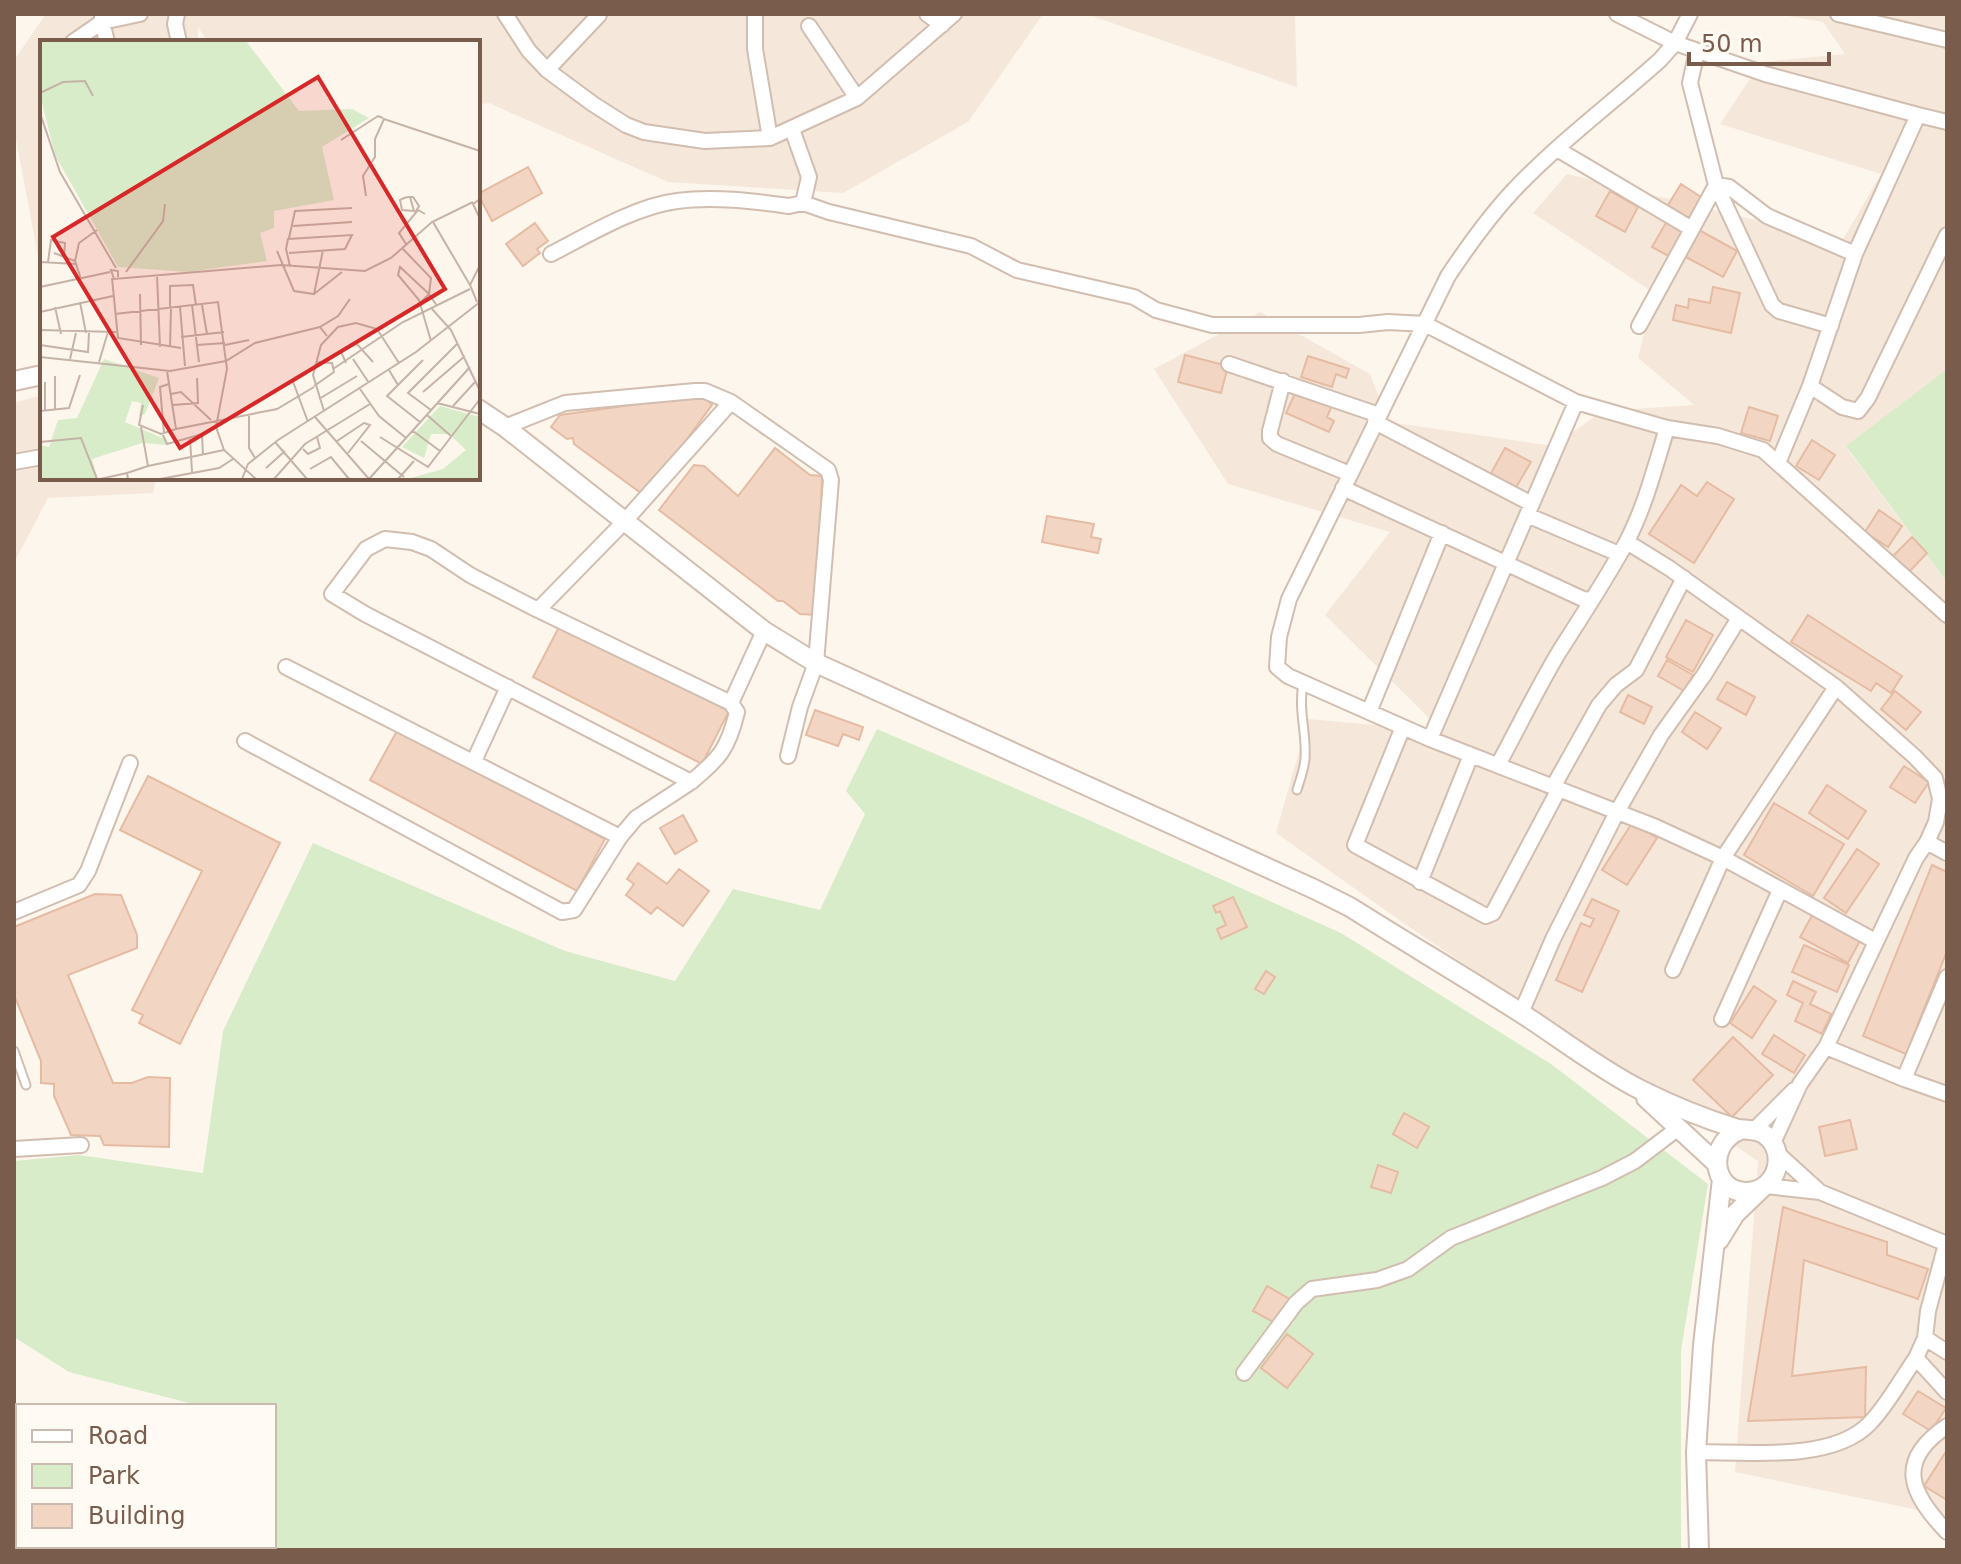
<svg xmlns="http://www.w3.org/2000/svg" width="1961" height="1564" font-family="'DejaVu Sans',sans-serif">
  <rect width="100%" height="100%" fill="#fdf6ec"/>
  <path fill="#f5e8da" d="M46,14H1043L968,122L843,193L668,182L489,103L478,105V42H208L198,27V42H42V277L14,129V60Z
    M1086,14H1295L1297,87Z
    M1776,14H1947V369L1846,447L1947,582V1516L1735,1472L1758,1161L1412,929L1276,833L1308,719L1442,731L1325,615L1390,532L1228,484L1154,369L1260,312L1370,374L1389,422L1554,446L1602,411L1694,405L1638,358L1654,293L1533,213L1567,174L1842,241L1881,174L1720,124L1761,62L1845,54L1823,22Z
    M42,395V478H156L153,493L48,498L14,563V403Z"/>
  <path fill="#d8ecc9" d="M1947,369V582L1846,446Z
    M877,729L1091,821L1341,933L1551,1064L1708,1184L1681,1351V1550H218V1546H274V1406H192L189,1403L69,1372L14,1337V1161L79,1155L203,1173L223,1031L313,843L565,951L675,981L733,889L820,910L865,814L846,791Z"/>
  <path fill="#f3d5c3" stroke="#e6bba3" stroke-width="2" d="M528,167L542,193L492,221L478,194Z
    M1681,184L1704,199L1691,220L1668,205Z
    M1610,191L1638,207L1625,232L1596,216Z
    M1668,219L1688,230L1672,258L1652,247Z
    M535,223L548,241L537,249L540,253L523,266L506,244Z
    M1699,230L1737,251L1723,277L1684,256Z
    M1713,287L1740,293L1731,333L1673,320L1676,305L1688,308L1689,299L1710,303Z
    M1185,355L1228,366L1221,393L1178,382Z
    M1308,356L1349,369L1346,378L1336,374L1332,387L1301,377Z
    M1297,389L1332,405L1327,417L1334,421L1329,432L1286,413Z
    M702,395L712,405L645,496L574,444L573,438L567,439L551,427L560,415Z
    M1749,407L1778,416L1770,441L1741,433Z
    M1812,440L1835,455L1819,480L1796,466Z
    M775,448L810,475L822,476L818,615L800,614L783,601H778L659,510L694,465L704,466L738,496Z
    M1505,448L1531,462L1515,489L1490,475Z
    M1707,482L1734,499L1694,563L1649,534L1681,485L1697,496Z
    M1879,510L1902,526L1888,547L1865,532Z
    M1047,516L1094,524L1091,537L1101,539L1098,553L1042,542Z
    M1912,537L1927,553L1908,573L1892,557Z
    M1808,615L1902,676L1891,693L1876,683L1871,691L1791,642Z
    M1686,620L1713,635L1693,672L1666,657Z
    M560,625L729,711L702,764L533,677Z
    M1667,660L1693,675L1684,691L1658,676Z
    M1727,682L1755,697L1746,715L1717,699Z
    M1895,691L1921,712L1906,730L1881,709Z
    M1628,695L1652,707L1644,724L1620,712Z
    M815,710L863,727L859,740L843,734L838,746L806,735Z
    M1695,712L1721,728L1707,749L1682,732Z
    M398,729L605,839L577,891L370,780Z
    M1904,766L1929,782L1915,803L1890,787Z
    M148,776L280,843L180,1044L139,1023L143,1015L132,1010L202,871L120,830Z
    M1827,785L1866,811L1848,839L1809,813Z
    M1774,803L1844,844L1813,896L1744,855Z
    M683,815L697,841L675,854L660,828Z
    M1632,823L1657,838L1627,885L1602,870Z
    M1857,849L1879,864L1846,913L1824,898Z
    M638,863L667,884L679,869L709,891L683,926L657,907L651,914L626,895L634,884L627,879Z
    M1932,865L1947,872V951L1906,1054L1863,1036Z
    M95,894L121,895L137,935V948L68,975L113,1083H132L148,1077L170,1078L169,1147L104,1145L100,1136L71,1135L54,1096V1084L41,1083V1061L14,995V927Z
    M1233,897L1247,927L1221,939L1217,929L1226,925L1220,911L1216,913L1213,906Z
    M1592,899L1619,911L1582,992L1556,980L1581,923L1590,927L1594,919L1584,915Z
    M1813,914L1861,939L1848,963L1800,937Z
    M1804,945L1849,965L1837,992L1792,972Z
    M1266,971L1275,977L1264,994L1255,989Z
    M1793,981L1816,992L1810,1004L1831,1014L1822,1034L1795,1021L1803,1003L1787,995Z
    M1754,986L1776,1001L1752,1038L1730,1023Z
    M1774,1035L1805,1055L1794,1073L1762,1054Z
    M1733,1037L1773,1075L1732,1117L1693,1080Z
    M1404,1113L1429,1127L1417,1148L1393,1134Z
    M1850,1120L1857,1149L1825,1156L1819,1127Z
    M1378,1165L1398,1172L1391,1193L1371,1187Z
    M1783,1207L1887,1242V1255L1928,1269L1918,1299L1804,1260L1792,1376L1866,1367L1865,1417L1748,1421Z
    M1267,1286L1293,1301L1279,1325L1253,1311Z
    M1287,1334L1313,1354L1287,1388L1261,1368Z
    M1918,1391L1946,1408L1931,1431L1903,1414Z
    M1947,1450V1500L1924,1486Z"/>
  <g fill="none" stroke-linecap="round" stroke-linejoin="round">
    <g stroke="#d1beb0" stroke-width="11">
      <path id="service" d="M1297,790C1300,780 1304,770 1305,759C1307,733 1298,712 1303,683
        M14,1051L26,1085"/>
    </g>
    <g stroke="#d1beb0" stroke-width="18">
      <path id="minor" d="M177,14L175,24L179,42
        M505,14L529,51L547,70L593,104L626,125L644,132L705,141L770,138L857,98L954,14
        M755,14V49L770,138
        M927,14L942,25
        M1617,14L1675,43L1765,74L1918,115L1855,254L1810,386L1778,463
        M1690,14L1675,43L1660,60C1611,104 1557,144 1512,192C1488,218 1468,246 1448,276L1289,599L1279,637L1277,667L1288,676L1430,739L1656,827L1723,858L1875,941
        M1838,14L1947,40
        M809,26L857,98
        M73,42L102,22V14
        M107,42L102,22L140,14
        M1697,51L1690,83L1716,185L1772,305L1779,311L1831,326
        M547,70L599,15
        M1918,115L1947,122
        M1557,149L1692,229
        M803,203L829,212L971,246L1017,270L1134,297L1156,310L1212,325H1359L1388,322L1425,324L1576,402L1667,428L1718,436L1763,450L1947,615
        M551,254C588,235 636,206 677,201C713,196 754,201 789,206L803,203L809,177L792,129
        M1639,326L1716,185L1729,187L1767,216L1855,254
        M1229,364L1379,415
        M1283,381L1270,431V438L1277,444L1350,474
        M1810,386L1842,407L1858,411L1868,398L1947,235
        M1375,422L1532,504
        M505,427L565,403L695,391H705L731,402
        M14,462L42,457
        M1343,488L1583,599L1590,600
        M1527,515L1619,554
        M1627,542L1669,568L1836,687L1915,757L1935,778L1940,799L1936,822L1927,842L1916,858L1826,1047L1800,1084L1773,1143
        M538,610L624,522L731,402L828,470L831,480L816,663L800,707L788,756
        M286,667L620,837
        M731,703L538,610L470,575L431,549L412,542L385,539L366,549L332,594L365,614L691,782C720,758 728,749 737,712L731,703L764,631
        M1369,712L1442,533
        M1403,727L1355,845L1486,916L1493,913L1559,789
        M1430,739L1576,402
        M245,741L562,912L574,910L620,837L636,818L691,782
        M474,761L508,687
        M1498,765C1518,728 1537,689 1559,652C1582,616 1605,581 1626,543C1645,507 1655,467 1667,428
        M1553,787L1599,705L1616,685L1636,670L1684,578
        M1927,842L1947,853
        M1420,882L1471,755
        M14,912L79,885L88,871L130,763
        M1673,970L1723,858L1836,687
        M1521,1013L1553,939L1617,812L1661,735L1704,675L1739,618
        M1722,1019L1780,890
        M1826,1047L1904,1079L1947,1094
        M1904,1079L1947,977
        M1754,1130L1794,1090
        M14,1149L81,1145
        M1777,1153L1820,1192
        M1766,1186L1820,1192L1947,1244
        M1946,1244L1928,1311L1925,1338L1916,1358L1947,1392
        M1925,1338L1947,1352
        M1244,1373L1296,1303L1312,1289L1377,1280L1408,1269L1451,1238L1602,1178L1635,1161L1677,1129
        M1947,1426C1895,1461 1910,1493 1947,1532
        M1696,1452C1746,1452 1832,1462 1869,1424C1887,1406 1901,1379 1916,1358"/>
    </g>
    <g stroke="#d1beb0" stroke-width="22">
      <path id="tertiary" d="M14,381L42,375
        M478,409L505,427L764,631L816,663L1314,889L1350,907C1407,943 1465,977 1521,1013C1560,1038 1598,1068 1639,1089C1671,1105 1702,1118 1735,1128C1745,1131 1755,1128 1764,1134C1787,1150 1779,1185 1754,1191C1715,1200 1702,1146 1740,1130
        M1646,1098L1716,1163
        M1719,1240L1735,1214L1761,1189
        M1699,1550L1696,1452L1703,1345L1722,1179"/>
    </g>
    <use href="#service" stroke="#fff" stroke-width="7"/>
    <use href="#minor" stroke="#fff" stroke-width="14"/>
    <use href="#tertiary" stroke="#fff" stroke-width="18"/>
  </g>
  <g transform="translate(40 40)">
    <rect width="440" height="440" fill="#fdf6ec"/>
    <path d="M0,1H206L259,71L312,69L329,78L282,107L294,160L234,171V188L220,193L227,221L148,232L78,227L15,115L0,55ZM64,319L119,338L105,374L99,376L101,363L92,361L85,382L127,400V405L102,403L52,419L58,439H0V405L9,407L18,380L37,378ZM400,366L440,377V439H367L403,429L426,410L409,394H391L384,418L362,407Z" fill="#d8ecc9"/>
    <path fill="none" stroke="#c5b3a7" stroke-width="2" d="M0,53L23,42L45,41L53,56M0,73L20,132L76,228M301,100L338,76L343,78M326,156L323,136L335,117V99L344,79L440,111M370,157L374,171L362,170L360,160L364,158L368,157H373L379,166L375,173M440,159L433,164L440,179M393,182L430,245M253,186L312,182M249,198L255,171L312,168M366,204L359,193L378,170L385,174M362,208L391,238L389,254L397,266M237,211L254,251L274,254L283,210M14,213L35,221L41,239M249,213L305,209L312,195L248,199L246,209L250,226M35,221L39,203L57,190M0,222L36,224M8,222L11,200L25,203L24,217M86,232L123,181L125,164M117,235L120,307M78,237V231L71,230L74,239L241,225L325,231L351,218L392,182L433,162M72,238L78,298L141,308M0,247L70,232M100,254L101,305M274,254L302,232M40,262L46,293M381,262L389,254L360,227L358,235L379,260L391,301M437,262L430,245L440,225M152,265L159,322M162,265L167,294M15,267L21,294M140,267L145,326M130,269V246L153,245L156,265M392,269L411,290L440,351M0,272L73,256M75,274L178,262L187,329L176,387L184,410L216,439M0,290L76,292M287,296L280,287L298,276L310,259M141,297L184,292M0,305L48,312L49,293M157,305L185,303M185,305L209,300M130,307L131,269M0,317L130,331L186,321L215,303L280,287M30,319L36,293M313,319L329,343M59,322L68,292M306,323L301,312L316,303L333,322M293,329L363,282L430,249M349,330L358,345L347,356L380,382M127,331L136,389L237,369L274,347M252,339L268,382M5,342V371M358,345L383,320M274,346L294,332L292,323L276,322M320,349L339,376L366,398M383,352L425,316M131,354L141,352L171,380M279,359L317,336M397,363L440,374M103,365L99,385L121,394L136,389M133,365L158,363L157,338M413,366L436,341M391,370L368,353L418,303M0,371L29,368L40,335M15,371V336M284,371L273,335L281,305L298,287L316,283L337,289L359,323M387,375L411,396M209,376V408L215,418M275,377L329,439M373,391L400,411M122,393L127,404L162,394L163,416M124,393L120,347L129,344M340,397L388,427L440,359M150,399L152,432M297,401L324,383L330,385L308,413M321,401L364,437M0,402L41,398L57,439M235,402L267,439M263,409L268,414L280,408L277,397M108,426L184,410M226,428L245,411M270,429L291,417L309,439M60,439L87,433M88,439L87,433L108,426L101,387M120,439L179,428L193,419M202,439L208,424L238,400L376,312L440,262M234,439L265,404L330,364M329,439L430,327M358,439L374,421"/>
    <path fill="#d62828" fill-opacity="0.15" stroke="#d62828" stroke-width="4" d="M278,37L405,249L140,408L13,197Z"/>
    <rect width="440" height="440" fill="none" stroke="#7a5c4d" stroke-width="4"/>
  </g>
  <rect width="1961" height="1564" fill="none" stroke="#7a5c4d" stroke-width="32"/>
  <rect x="16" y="1404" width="260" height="144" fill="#fffaf3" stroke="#cabbb1" stroke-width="2"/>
  <rect x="32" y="1430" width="40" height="12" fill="#ffffff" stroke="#cabbb1" stroke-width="2"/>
  <text x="88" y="1444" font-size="24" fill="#7a5c4d">Road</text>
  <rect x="32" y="1464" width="40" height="24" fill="#d8ecc9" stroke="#cabbb1" stroke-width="2"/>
  <text x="88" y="1484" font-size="24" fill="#7a5c4d">Park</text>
  <rect x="32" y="1504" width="40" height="24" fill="#f3d5c3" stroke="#cabbb1" stroke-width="2"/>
  <text x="88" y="1524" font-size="24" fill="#7a5c4d">Building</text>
  <path d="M1689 52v12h140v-12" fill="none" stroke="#7a5c4d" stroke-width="4"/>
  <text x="1701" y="52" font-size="24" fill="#7a5c4d" stroke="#fffaf3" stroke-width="6" paint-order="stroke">50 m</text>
</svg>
